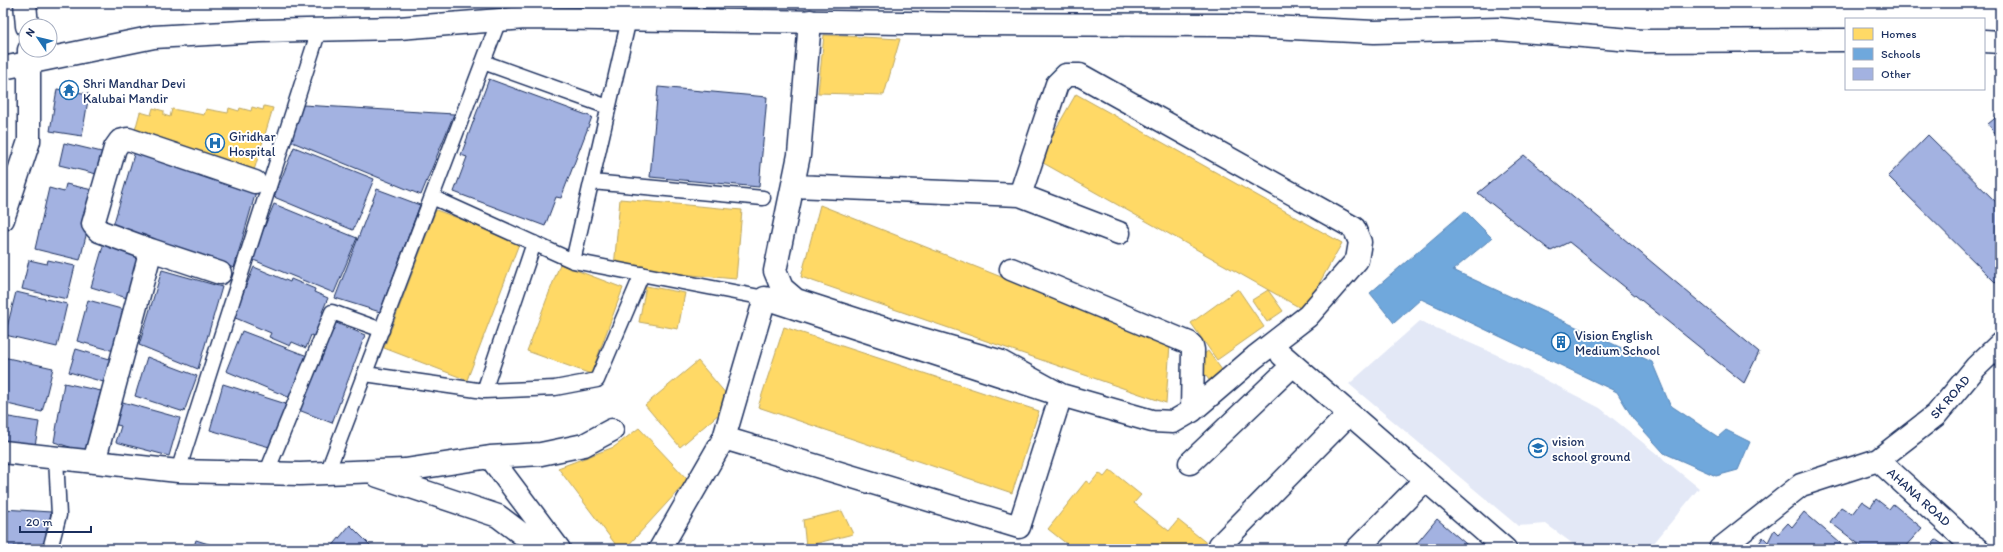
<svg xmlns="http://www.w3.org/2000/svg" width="2003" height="552" font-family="Itim,sans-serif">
  <rect width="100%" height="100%" fill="#fff"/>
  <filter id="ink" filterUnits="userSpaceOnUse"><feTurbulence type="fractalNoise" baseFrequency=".025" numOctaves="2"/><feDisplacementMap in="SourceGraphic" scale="8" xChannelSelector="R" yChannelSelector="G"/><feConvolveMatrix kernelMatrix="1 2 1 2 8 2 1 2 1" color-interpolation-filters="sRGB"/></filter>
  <g filter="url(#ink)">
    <path fill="#e3e8f6" d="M1420,321L1495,354L1600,408L1699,488L1649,549H1580L1546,524L1518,526L1349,384Z"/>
    <path fill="#ffd966" stroke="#bba664" d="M824,35L900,39L884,95L818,93Z
      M1076,94L1342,243L1304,310L1038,160Z
      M264,106L273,108L252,177L134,134L140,112L151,115L153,108L164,111V115L170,117L172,109L204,115L206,109L228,113L229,108L239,111L240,108L251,111L252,107L263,110Z
      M620,199L742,210L736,279L614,268Z
      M820,205L1170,344L1166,403L801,277Z
      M436,210L520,241L467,380L384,348Z
      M560,264L623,288L591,374L527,351Z
      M646,286L685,293L678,329L639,322Z
      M1238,289L1264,327L1217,360L1191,323Z
      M1268,290L1283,311L1267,322L1252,300Z
      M784,327L1039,411L1012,493L758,407Z
      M1208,351L1225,374L1212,384L1195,361Z
      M698,361L733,402L680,447L645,405Z
      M639,428L688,480L625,549H619L558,468L614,447Z
      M1110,470L1141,495L1134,503L1169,531L1178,520L1214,549H1073L1048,529L1086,481L1090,484L1099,473L1104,477Z
      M842,511L853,534L806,546L803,520Z"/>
    <path fill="#6fa8dc" stroke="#5684b6" d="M1465,211L1492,238L1453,270L1652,362L1670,405L1718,437L1726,430L1750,442L1738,470L1716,476L1664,453L1634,420L1617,392L1421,299L1394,323L1370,293Z"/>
    <path fill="#a3b2e1" stroke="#1b2f5e" d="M489,79L592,117L561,198L556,197L545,226L454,192L467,157L461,155Z
      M658,87L767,97L759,187L650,177Z
      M57,89L89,94L82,136L50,131Z
      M303,105L454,114L421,195L290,141Z
      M2000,114V139L1988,124Z
      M1928,135L2000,206V287L1888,176Z
      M64,143L106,153L101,175L59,165Z
      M294,147L374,179L353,230L274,197Z
      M135,151L257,188L234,268L113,226Z
      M1524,155L1759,352L1744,383L1569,242L1551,251L1478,193Z
      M66,184L97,191L80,260L35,249L49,188L64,192Z
      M377,189L420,205L380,312L335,298Z
      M274,204L357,238L334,293L251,259Z
      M104,243L142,255L127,298L91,287Z
      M29,260L47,264L48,260L75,266L67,299L22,289Z
      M254,267L290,282L291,279L315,289L314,292L328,298L322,312L328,314L318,338L311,335L306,348L292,342L290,346L269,337L271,333L233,317Z
      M162,270L222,287L198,369L139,345Z
      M16,292L67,304L57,347L5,335Z
      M88,300L125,310L114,351L77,341Z
      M334,322L365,335L332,423L296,409Z
      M242,331L310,357L293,399L226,371Z
      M76,349L113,360L107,383L69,372Z
      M3,357L53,368L42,412L3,403Z
      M147,357L197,376L184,412L135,396Z
      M64,383L101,391L85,452L54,442Z
      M223,384L286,404L273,448L210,430Z
      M119,401L180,418L169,456L116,442L121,426L113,424Z
      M3,416L39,422L35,446L3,441Z
      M1876,499L1889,509L1893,504L1922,528L1903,549H1865L1830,522L1841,507L1852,514L1862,501L1871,507Z
      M3,509L51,512L46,544L14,546L12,549H3Z
      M1804,512L1847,549H1757L1756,548L1763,537L1768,542L1774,530L1778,534L1788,523L1792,527Z
      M1437,519L1472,549H1412Z
      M350,525L372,547L370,549H330Z
      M196,540L224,549H193Z
      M1936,540L1950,549H1928Z"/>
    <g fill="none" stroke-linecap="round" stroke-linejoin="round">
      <g stroke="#1b2f5e" stroke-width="17">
        <path id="lane" d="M629,19L573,261L765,298
          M483,62L608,107
          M592,182L763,198
          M432,197L573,261
          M365,374L484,391L555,388L597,380L642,274
          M484,391L534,243
          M178,471L319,30
          M327,473L499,20
          M266,474L332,312L382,330
          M50,549L59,515L56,458"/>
      </g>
      <g stroke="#1b2f5e" stroke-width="25">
        <path id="street" d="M810,21L799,155L775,271L782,288L796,300L870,324L999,361L1061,395L1152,421L1173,422L1192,411L1255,357L1308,316L1357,260L1360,242L1354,228L1080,75H1066L1057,84L1020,195L1119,233
          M794,186L1020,195
          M151,250L99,231L93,224L115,148L120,141L128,139L255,182
          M1011,269L1189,343L1192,346L1193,350L1192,411
          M765,298L1061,395L1019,527L724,438Z
          M1282,355L1505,549
          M3,452L178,471L300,474L405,470L490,457L541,454L584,445L612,430
          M490,457L559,549
          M1878,460L1969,543L1978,549
          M94,462L151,250L220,273
          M1190,463L1293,365
          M378,476L498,516L527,538L533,549
          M660,549L724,438
          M1224,549L1220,545L1349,414
          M1357,549L1425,480
          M1720,549L1801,485L1878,460L1936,415L1976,367L2000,344"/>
      </g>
      <g stroke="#1b2f5e" stroke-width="25">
        <path id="secondary" d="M25,3L27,26
          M1984,41L2000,42
          M3,68L154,37L260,31L399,28L525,18L979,24L1229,25L1374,32L1498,29L1643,41L1846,40
          M3,219L29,141V50"/>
      </g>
      <use href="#lane" stroke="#fff" stroke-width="14"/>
      <use href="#street" stroke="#fff" stroke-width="22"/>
      <use href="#secondary" stroke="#fff" stroke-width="22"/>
    </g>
  </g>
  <defs>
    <g id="temple-ring" transform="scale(1)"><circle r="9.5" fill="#fff" stroke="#1f6fb2" stroke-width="1.5"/><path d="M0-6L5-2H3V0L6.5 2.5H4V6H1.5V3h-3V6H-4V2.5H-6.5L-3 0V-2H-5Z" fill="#1f6fb2"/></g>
    <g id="hospital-ring" transform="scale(1)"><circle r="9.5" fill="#fff" stroke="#1f6fb2" stroke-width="1.5"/><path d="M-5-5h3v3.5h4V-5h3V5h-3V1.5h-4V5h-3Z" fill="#1f6fb2"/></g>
    <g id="building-ring" transform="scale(1)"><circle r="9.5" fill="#fff" stroke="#1f6fb2" stroke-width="1.5"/><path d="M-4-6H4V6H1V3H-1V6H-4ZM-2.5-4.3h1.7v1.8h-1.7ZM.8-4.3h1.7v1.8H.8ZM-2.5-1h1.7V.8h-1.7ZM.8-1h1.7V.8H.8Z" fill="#1f6fb2"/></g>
    <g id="school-ring" transform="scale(1)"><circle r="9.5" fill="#fff" stroke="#1f6fb2" stroke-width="1.5"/><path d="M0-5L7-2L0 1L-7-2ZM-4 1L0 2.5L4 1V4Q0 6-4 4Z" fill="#1f6fb2"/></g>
  </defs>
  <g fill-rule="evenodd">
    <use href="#temple-ring" x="69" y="90"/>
    <use href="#hospital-ring" x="215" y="143"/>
    <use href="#building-ring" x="1561" y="342"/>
    <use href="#school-ring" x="1538" y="448"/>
  </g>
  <g text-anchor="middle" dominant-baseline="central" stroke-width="4" stroke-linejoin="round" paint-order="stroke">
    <g font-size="13" fill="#1b2f5e" stroke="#fff" text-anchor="start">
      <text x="83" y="83">Shri Mandhar Devi<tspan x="83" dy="15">Kalubai Mandir</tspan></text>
      <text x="229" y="136">Giridhar<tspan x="229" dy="15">Hospital</tspan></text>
      <text x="1575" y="335">Vision English<tspan x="1575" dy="15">Medium School</tspan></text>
      <text x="1552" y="441">vision<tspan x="1552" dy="15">school ground</tspan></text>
    </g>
    <g font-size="13" fill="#1b2f5e" stroke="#fff">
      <text transform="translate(1950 397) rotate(-49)">SK ROAD</text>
      <text transform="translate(1919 497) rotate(42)">AHANA ROAD</text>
    </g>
  </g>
  <rect width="2003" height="552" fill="none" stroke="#fff" stroke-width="16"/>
  <rect x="8" y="8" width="1987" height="536" fill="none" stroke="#1b2f5e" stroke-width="1.5" filter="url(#ink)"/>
  <rect x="1845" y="18" width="140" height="72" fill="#ffffff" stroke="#a4acbf"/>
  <rect x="1853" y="28" width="20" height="12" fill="#ffd966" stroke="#a4acbf"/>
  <text x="1881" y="38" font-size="12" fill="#1b2f5e">Homes</text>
  <rect x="1853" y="48" width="20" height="12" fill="#6fa8dc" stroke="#a4acbf"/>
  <text x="1881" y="58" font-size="12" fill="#1b2f5e">Schools</text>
  <rect x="1853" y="68" width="20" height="12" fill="#a3b2e1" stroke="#a4acbf"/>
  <text x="1881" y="78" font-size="12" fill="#1b2f5e">Other</text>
  <g transform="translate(38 38) rotate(305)"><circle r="19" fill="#ffffff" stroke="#a4acbf"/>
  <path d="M0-3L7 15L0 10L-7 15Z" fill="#1f6fb2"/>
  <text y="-6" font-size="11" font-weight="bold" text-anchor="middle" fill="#1b2f5e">N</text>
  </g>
  <path d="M20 526v6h71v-6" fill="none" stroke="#1b2f5e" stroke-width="2"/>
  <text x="26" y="526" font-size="12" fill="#1b2f5e" stroke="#ffffff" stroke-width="3" paint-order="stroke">20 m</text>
</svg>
